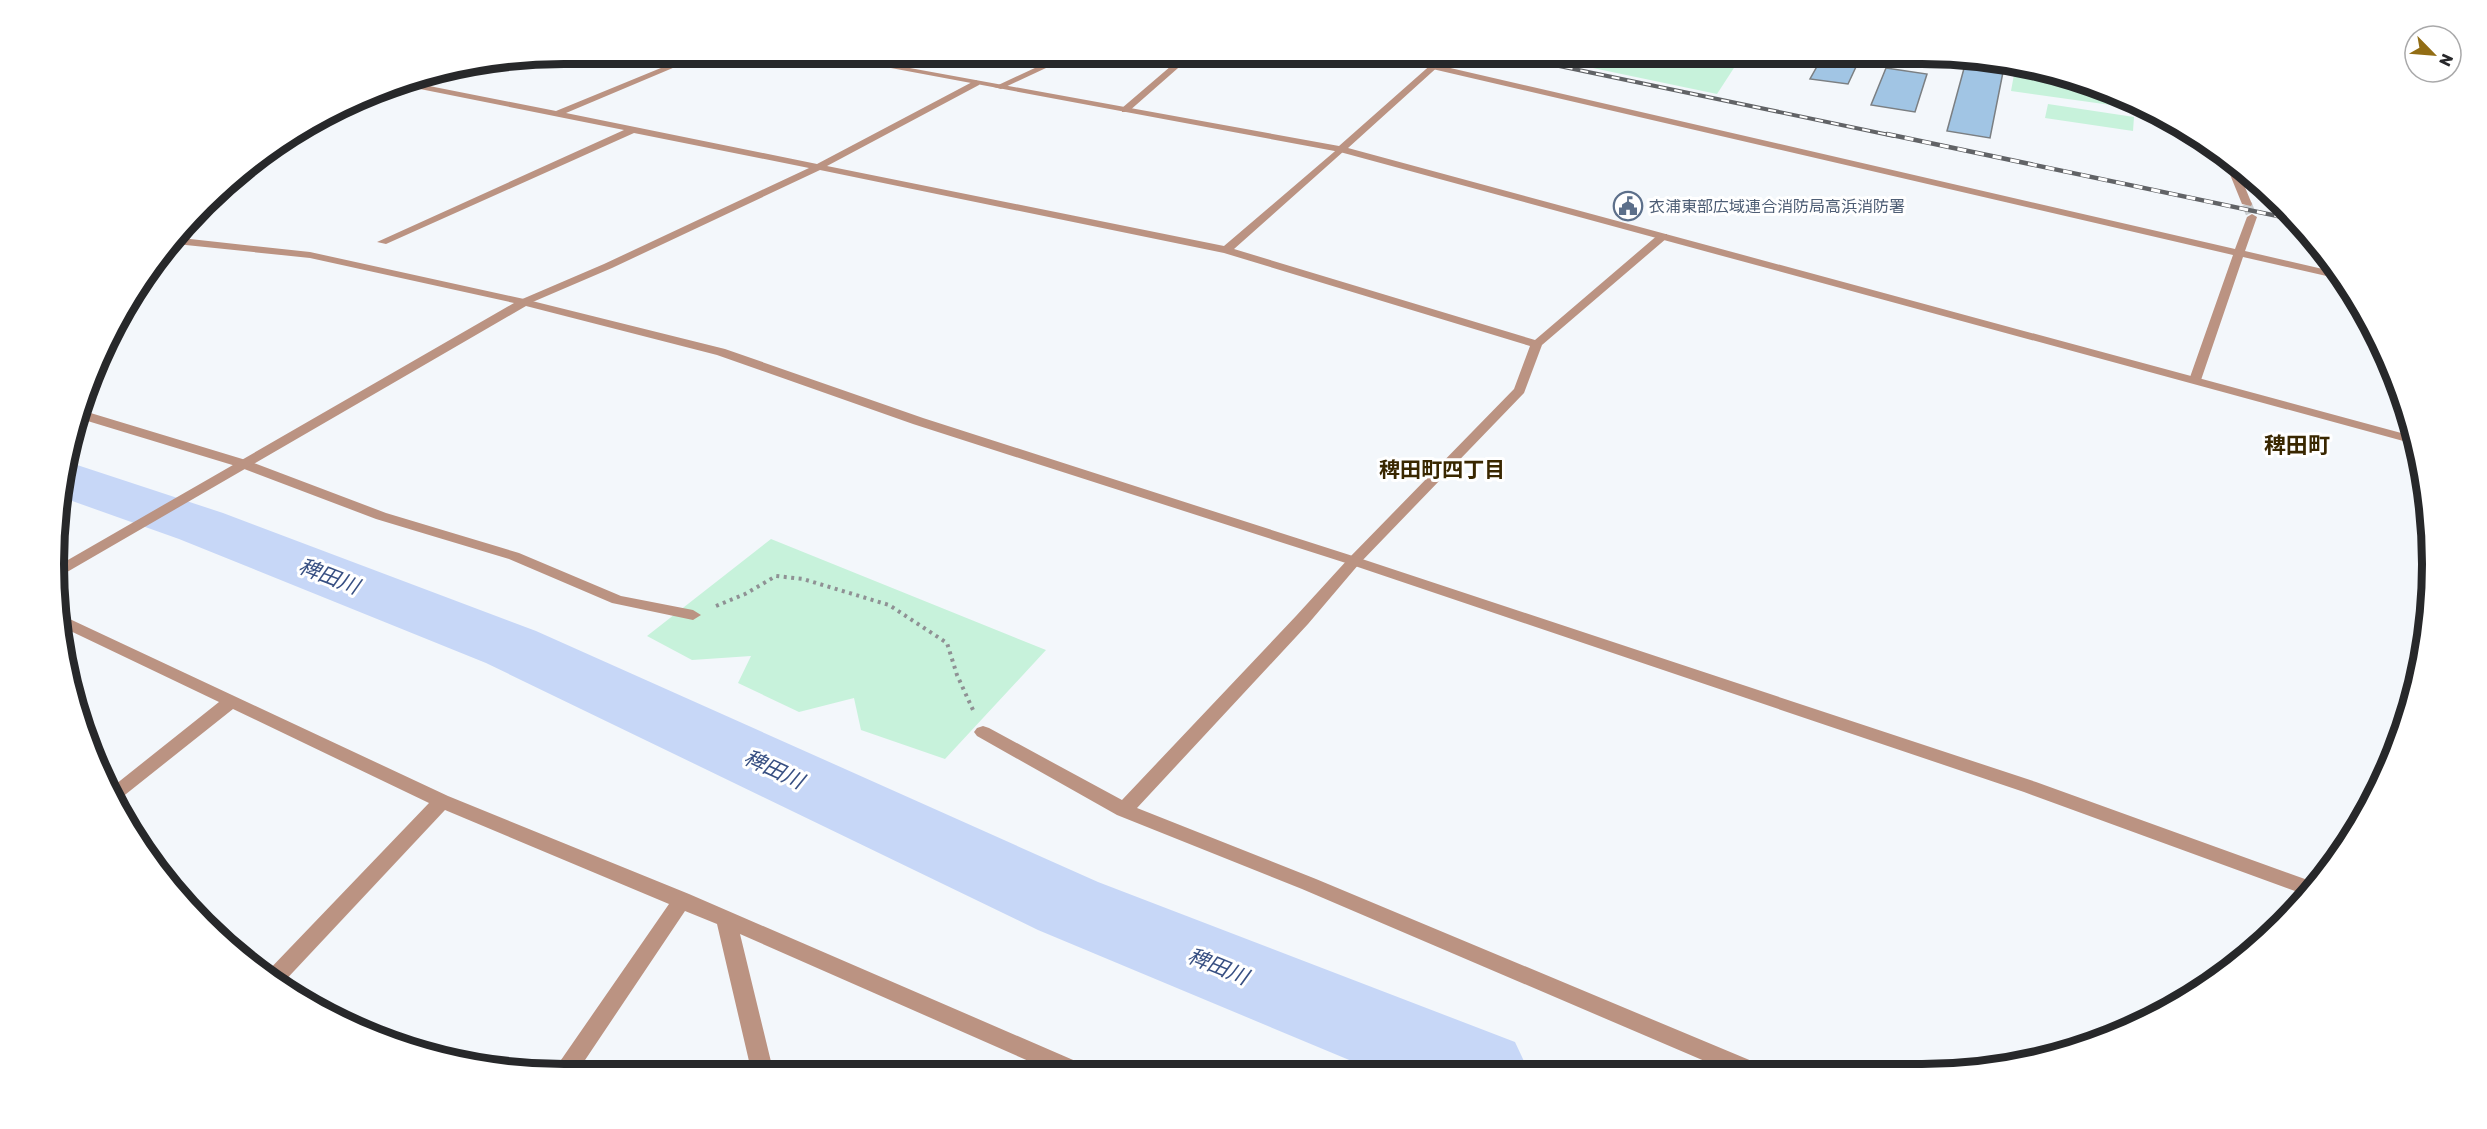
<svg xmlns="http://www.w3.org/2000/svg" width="2487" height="1129" font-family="Rubik,'Noto Sans JP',sans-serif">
  <rect width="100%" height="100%" fill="#f3f7fb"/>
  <path fill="#c7f2db" d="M1526,54H1743L1717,94Z
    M2015,69L2087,81L2118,95V106L2011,91Z
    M2048,104L2134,117L2133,131L2045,118Z
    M771,539L1046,650L945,759L861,730L854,698L799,712L738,683L751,656L692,660L647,636Z"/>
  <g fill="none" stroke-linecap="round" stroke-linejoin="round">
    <path fill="#c7d7f7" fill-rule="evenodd" d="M65,461L223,513L536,631L1098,882L1515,1042L1529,1072H1378L1038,930L486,663L179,539L61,497Z"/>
  </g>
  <path fill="#a1c5e4" stroke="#7b7f82" stroke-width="1.5" d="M1824,54H1862L1848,84L1810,79Z
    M1966,61L2004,67L1990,138L1947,131Z
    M1886,68L1927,74L1915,112L1871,105Z"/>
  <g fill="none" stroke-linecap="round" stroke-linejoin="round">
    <path stroke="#caced1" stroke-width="10" stroke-dasharray="10 5" stroke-linecap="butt" d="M2247,204L2252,217"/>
    <path stroke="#8f9194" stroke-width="4" stroke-dasharray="3 4.5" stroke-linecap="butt" d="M716,606L745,594L776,576L803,579L889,605L947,643L957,675L973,710"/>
    <path fill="#bb9382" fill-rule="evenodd" d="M695,54H706L566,113L817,164L976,80L980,83L979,85L827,166L1224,246L1341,146L1346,149L1344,151L1234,249L1535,340L1659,234H1667V238L1542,345L1524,393L1359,564L1308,624L1137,808L1316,879L1759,1064L1762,1071H1728L1302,889L1117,815L977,736L974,732L977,728L983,726L989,728L1122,800L1296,616L1349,558L1514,389L1530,346L1224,253L820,170L612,268L528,304H520V300L604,264L809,168L634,133L386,244L377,242L624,130L395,84L404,81L556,111Z
      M1065,54H1076L1001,89L994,87Z
      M1185,54H1194L1128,112H1122V108Z
      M1368,54H1384L1433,64L2235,249L2247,217L2252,214L2257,217L2245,251L2340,273L2344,280L2243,257L2201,380L2195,384L2189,380L2233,255Z
      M2213,148C2236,161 2242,180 2252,204L2251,206L2242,204L2229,172L2213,152Z
      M84,411L249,461L386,513L519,553L621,596L693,610L701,615L693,620L612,603L509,559L376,519L239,467L81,419Z
      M59,614L448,796L689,894L1087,1066L1090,1073H1056L740,934L774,1074H752L717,924L685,911L575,1075L552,1073L669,904L445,810L280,986L265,974L429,803L233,709L116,802L111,788L219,702L60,626Z"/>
    <path fill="#bb9382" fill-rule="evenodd" d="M816,54H833L1339,146L1443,54H1452L1348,148L2416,437L2418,445L1340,152Z
      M181,238L310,252L524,299L725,349L923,418L1359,558L2036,782L2316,883L2306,895L2024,792L1349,564L913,424L717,355L526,306L55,579L54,568L514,303L310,258L176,244Z"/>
    <g stroke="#616366" stroke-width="4">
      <path id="rail-far1" d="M1502,54L1894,136"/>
    </g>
    <g stroke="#616366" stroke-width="4.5">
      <path id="rail" d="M1887,134L2296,220"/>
    </g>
    <use href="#rail-far1" stroke="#fff" stroke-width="2" stroke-dasharray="8" stroke-linecap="butt"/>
    <use href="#rail" stroke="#fff" stroke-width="3" stroke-dasharray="9" stroke-linecap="butt"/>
  </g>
  <defs>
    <g id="civic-ring" transform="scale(1.5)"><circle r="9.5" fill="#fff" stroke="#5c6f8a" stroke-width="1.5"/><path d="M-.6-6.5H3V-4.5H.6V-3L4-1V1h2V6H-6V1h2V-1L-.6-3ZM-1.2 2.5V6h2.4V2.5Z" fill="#5c6f8a"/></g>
  </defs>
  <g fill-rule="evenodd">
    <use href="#civic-ring" x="1628" y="206"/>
  </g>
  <g text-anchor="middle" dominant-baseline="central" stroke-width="6" stroke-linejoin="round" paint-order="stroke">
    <g font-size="16" fill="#4e5e75" stroke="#fff" text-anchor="start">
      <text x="1649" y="206">衣浦東部広域連合消防局高浜消防署</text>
    </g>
    <g font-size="21" font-weight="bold" fill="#392700" stroke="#fff">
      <text x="1442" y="469">稗田町四丁目</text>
    </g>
    <g font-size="21" font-style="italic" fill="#374f82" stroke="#fff">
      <text transform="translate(329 576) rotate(21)">稗田川</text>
      <text transform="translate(774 769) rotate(25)">稗田川</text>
      <text transform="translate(1218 966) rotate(22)">稗田川</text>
    </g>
    <g font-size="22" font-weight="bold" fill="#392700" stroke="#fff">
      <text x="2297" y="445">稗田町</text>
    </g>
  </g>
  <path d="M0 0H2487V1129H0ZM564 64H1922A500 500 0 0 1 2422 564V564A500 500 0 0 1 1922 1064H564A500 500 0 0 1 64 564V564A500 500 0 0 1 564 64Z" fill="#fff" fill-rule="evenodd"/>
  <path fill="none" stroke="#27282a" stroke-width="8" d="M564 64H1922A500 500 0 0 1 2422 564V564A500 500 0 0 1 1922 1064H564A500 500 0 0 1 64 564V564A500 500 0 0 1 564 64Z"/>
  <g transform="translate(2433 54) rotate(115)"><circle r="28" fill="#ffffff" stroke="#a9a9aa" stroke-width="1.5"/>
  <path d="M0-4.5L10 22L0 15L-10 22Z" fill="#926d14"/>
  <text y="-9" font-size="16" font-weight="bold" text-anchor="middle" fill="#27282a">N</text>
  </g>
</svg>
